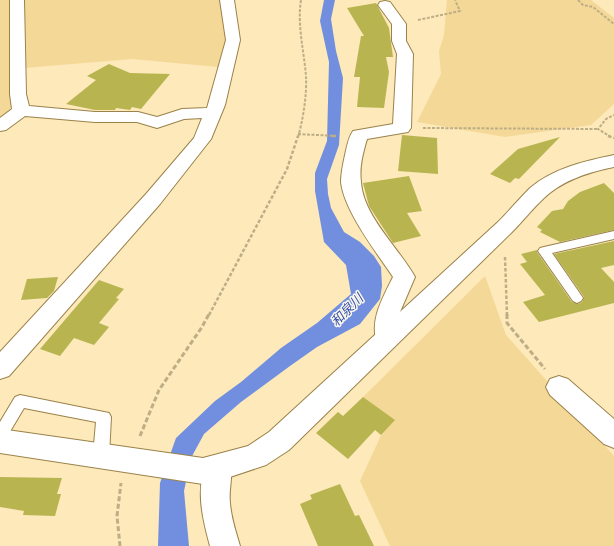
<svg xmlns="http://www.w3.org/2000/svg" width="614" height="546" font-family="'Asap Condensed','Noto Sans JP',sans-serif">
  <rect width="100%" height="100%" fill="#fde9ba"/>
  <path fill="#f4d897" d="M0,0H224L226,44L218,67L132,59L24,68L8,116L0,121Z
    M447,0H591L614,18V104L591,125L505,137L417,122L441,74L439,51L444,35Z
    M485,276L506,335L614,456V546H390L360,481L389,418L361,399Z"/>
  <path fill="#718fde" d="M324,0H335L331,19L336,51L343,78L339,145L327,179L328,194L331,208L344,232L360,242L374,256L381,267L382,286L380,299L360,324L317,347L290,366L241,402L204,434L191,458L184,491L189,546H158L160,483L176,438L215,401L241,382L281,348L317,323L351,294L346,265L324,242L315,191V173L327,141L329,62L320,21Z"/>
  <path fill="#b8b551" d="M376,3L389,28L393,57H386L389,72L384,108L357,107L360,77H354L361,36H364L347,8Z
    M109,64L130,73L170,74L141,109L132,107L130,110L116,108L115,110H95L66,104L96,80L87,76Z
    M402,135L437,138L438,174L398,171Z
    M560,137L519,179L515,178L510,183L490,174L518,149Z
    M409,176L422,211L407,213L421,236L393,243L369,206L363,183Z
    M604,183L614,193V230L560,242L540,232L542,230L537,227L552,211L563,209L568,201L580,192Z
    M614,241V265L601,268L614,282V303L539,322L523,302L545,295L520,264L527,262L521,254L537,250V252L572,302L578,304L582,302L584,297L554,254Z
    M58,277L54,291L47,298L21,300L27,279Z
    M99,280L124,289L116,298L119,299L99,323L109,327L94,345L74,338L60,356L40,349Z
    M363,397L395,420L381,435L375,430L348,459L316,433L338,412L343,416Z
    M0,477L62,478L57,494H61L55,516L23,515L24,511L0,507Z
    M340,484L355,516L359,515L374,546H318L300,504L312,499L310,495Z"/>
  <g fill="none" stroke-linecap="round" stroke-linejoin="round">
    <g stroke="#9a824a" stroke-width="2">
      <path id="service" d="M614,231V239L552,253L583,298L581,301L577,303L573,301L538,251L540,248L544,247Z
        M20,395L109,413L111,417L109,456L106,461L101,463L96,461L93,456L96,422L24,408L5,440L0,441V422L15,397Z"/>
    </g>
    <g stroke="#9a824a" stroke-width="2">
      <path id="minor" d="M10,0H24L26,94L29,106L95,112H138L157,117L182,109L207,108L226,40L220,0H234L240,40L225,105L211,139L160,204L9,376L0,379V352L146,194L194,138L202,118L184,119L157,128L137,122H95L25,116L6,130L0,131V118L12,109L10,94Z
        M385,1L390,2L406,24V41L413,54L411,128L408,132L367,139C363,153 359,167 361,182C363,216 399,248 415,277L400,312L399,339L395,346L387,348L379,346C367,324 383,297 393,277C377,253 344,211 341,182C341,173 343,164 345,155C347,147 348,138 353,131L393,124L397,54L392,41V24L378,5L380,2Z
        M559,376L568,379L614,419V448L604,444L550,395L546,387L550,379Z
        M218,455L228,459C235,475 228,486 230,503C231,518 236,532 240,546H210C202,517 195,487 208,459Z"/>
    </g>
    <g stroke="#9a824a" stroke-width="2">
      <path id="tertiary" d="M614,155V167C589,172 563,180 544,198C533,208 523,221 512,232L289,450L266,465L218,481L203,484L0,453V429L203,458L248,446L269,432L498,222C509,211 519,199 530,188C554,168 585,161 614,155Z"/>
    </g>
    <path stroke="#beae86" stroke-width="2" stroke-dasharray="3 1.5" stroke-linecap="butt" d="M578,0L583,5L593,7L614,24
      M418,20L460,11L455,0
      M423,128L598,129
      M298,134L336,136
      M298,137C303,120 307,95 306,76C304,51 297,25 301,0
      M611,137L598,129L606,119L614,115"/>
    <path stroke="#beae86" stroke-width="2.5" stroke-dasharray="3.5 2" stroke-linecap="butt" d="M332,136H336
      M608,136L614,138
      M505,257L507,315
      M209,315L287,169L298,136"/>
    <path stroke="#beae86" stroke-width="3" stroke-dasharray="5 2.5" stroke-linecap="butt" d="M507,314V323L545,369
      M140,436L159,390L202,327L209,314
      M120,546L117,516L121,483"/>
    <use href="#service" fill="#fff" fill-rule="evenodd"/>
    <use href="#minor" fill="#fff" fill-rule="evenodd"/>
    <use href="#tertiary" fill="#fff" fill-rule="evenodd"/>
  </g>
  <g text-anchor="middle" dominant-baseline="central" stroke-width="3" stroke-linejoin="round" paint-order="stroke">
    <g font-size="13" font-style="italic" fill="#304ca9" stroke="#fcf8ec">
      <text transform="translate(347 310) rotate(-45)">和泉川</text>
    </g>
  </g>
</svg>
